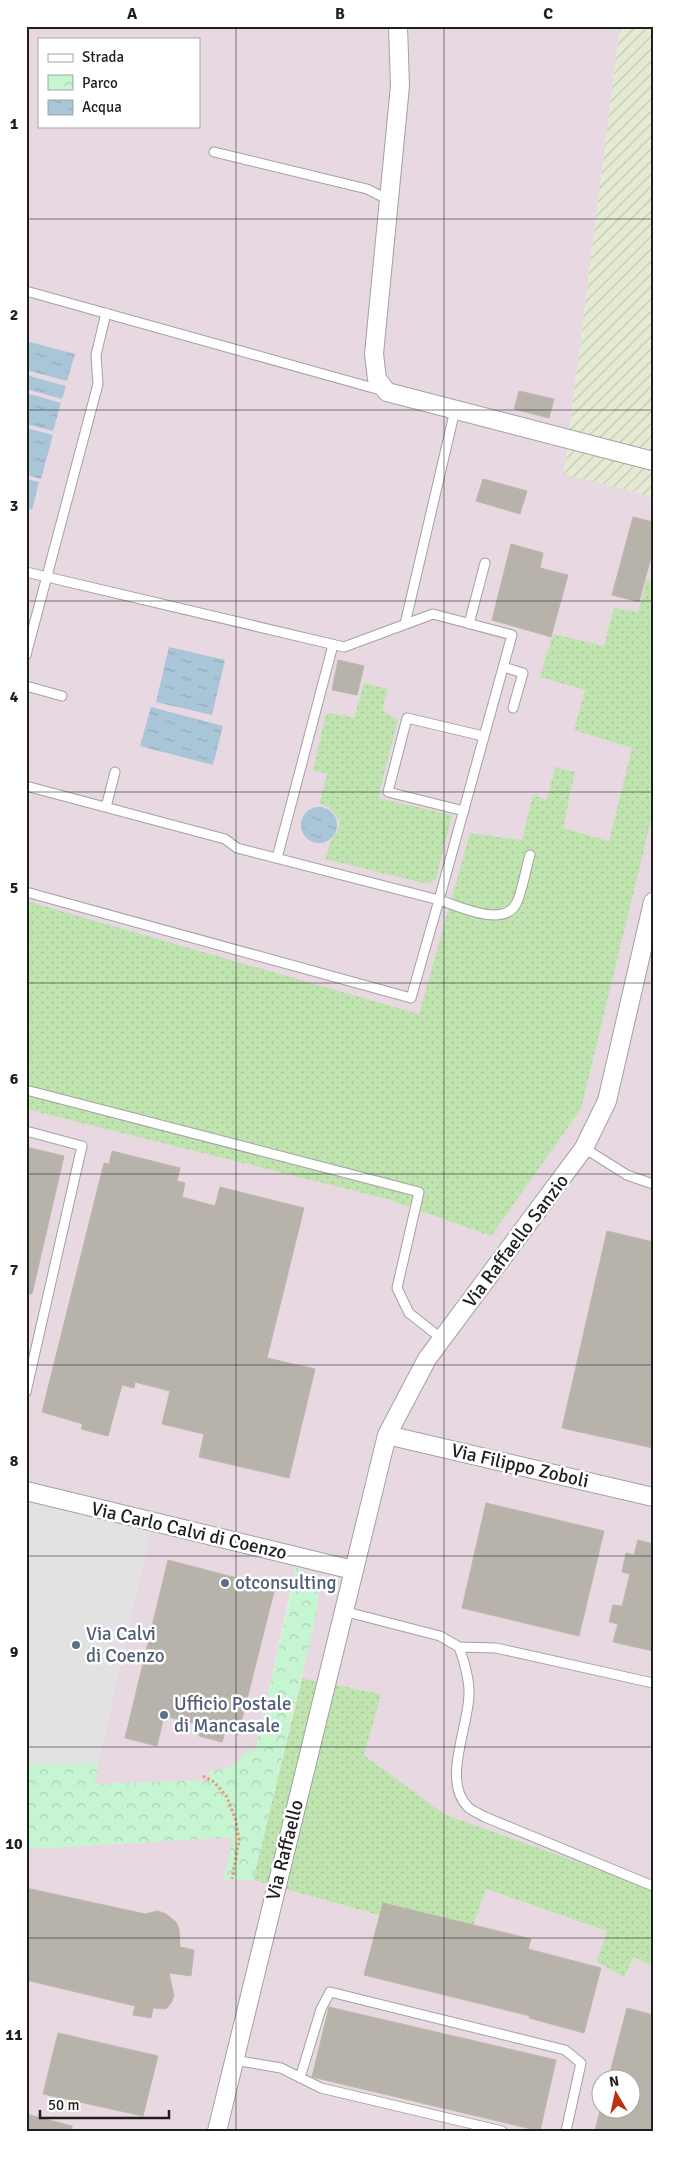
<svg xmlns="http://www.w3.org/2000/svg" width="679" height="2157" font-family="Signika,sans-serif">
  <defs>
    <pattern id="farmland-furrows" width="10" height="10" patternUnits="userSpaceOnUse" patternTransform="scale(1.25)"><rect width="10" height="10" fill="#e5ebd2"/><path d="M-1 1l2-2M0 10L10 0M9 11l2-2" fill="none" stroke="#c4c9b4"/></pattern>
    <pattern id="grass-dots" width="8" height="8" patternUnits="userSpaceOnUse" patternTransform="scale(1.25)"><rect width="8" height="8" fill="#c0e4af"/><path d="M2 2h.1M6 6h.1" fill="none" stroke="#a5c396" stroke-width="1.8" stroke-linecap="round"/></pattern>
    <pattern id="park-crowns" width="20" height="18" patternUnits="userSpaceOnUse" patternTransform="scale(1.25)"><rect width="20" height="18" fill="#c6f5d2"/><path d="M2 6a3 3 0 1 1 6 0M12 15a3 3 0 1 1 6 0" fill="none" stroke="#aad2b4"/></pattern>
    <pattern id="water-ripples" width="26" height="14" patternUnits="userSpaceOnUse" patternTransform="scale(1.25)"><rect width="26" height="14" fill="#a9c5d8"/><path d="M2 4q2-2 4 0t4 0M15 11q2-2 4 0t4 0" fill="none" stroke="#91a9b9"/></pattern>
  </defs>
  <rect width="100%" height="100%" fill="#eeede5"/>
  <path fill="#e7d8e1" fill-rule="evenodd" d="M26,26H620L564,473L653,497V1891L628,1880L444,1814L364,1755L380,1694L302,1678L318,1599L317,1591L311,1578L296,1566L255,1752L246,1750L241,1759L230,1768L210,1771L209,1780L94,1784L98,1763L26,1764ZM39,39H199V126H39Z
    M234,1837L224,1879L253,1880L468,1940L486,1889L607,1931L624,1977L634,1957L653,1966V2131H26V1849ZM602,2080H632V2110H602Z"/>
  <path fill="url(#farmland-furrows)" d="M620,26H653V497L564,474Z"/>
  <path fill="url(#grass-dots)" d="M647,579L653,580V812L581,1109L491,1236L387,1199L26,1109V901L419,1014L470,833L522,840L533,795L547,800L555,767L575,772L563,828L609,841L632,748L574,730L585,690L540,677L553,634L604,646L614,608L638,612Z
    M364,683L388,689L382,710L398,720L378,798L452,815L436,879L428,884L325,859L330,843L339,827V819L329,807L319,804L327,774L313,770L326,714L330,713L354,718Z
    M302,1678L381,1694L364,1755L444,1814L628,1880L653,1891V1966L634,1957L624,1977L597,1962L607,1931L486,1889L468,1940L253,1880Z"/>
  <path fill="url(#park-crowns)" d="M296,1566C312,1577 319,1587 318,1607L253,1880L224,1879L233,1837L26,1849V1764L99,1763L94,1784L208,1780L210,1771C229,1768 236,1767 246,1750L255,1751L293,1585Z"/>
  <path fill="#e2e2e2" d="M26,1496L152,1526L99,1763L26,1764Z"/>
  <path fill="url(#water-ripples)" d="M26,341L75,354L67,381L26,370Z
    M26,375L66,386L62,399L26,389Z
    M26,393L61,403L53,431L26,424Z
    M26,428L53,435L41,479L26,475Z
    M26,479L39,482L32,510L26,508Z
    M169,647L225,660L212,715L156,702Z
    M151,707L223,726L213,765L140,746Z
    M301 825a18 18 0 1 1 36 0a18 18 0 1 1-36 0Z"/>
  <path fill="#b7b3ab" stroke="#bfb6a9" d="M519,391L554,399L549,418L514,409Z
    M483,479L527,491L520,514L476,501Z
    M633,517L653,522V550L639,602L612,595Z
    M511,544L543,553L540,568L568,575L551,637L492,620Z
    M338,660L364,666L357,695L332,690Z
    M26,1147L64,1156L32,1294H26Z
    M112,1151L180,1168L177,1181L185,1183L182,1197L215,1206L220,1187L304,1208L267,1358L315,1369L289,1478L199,1457L204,1434L162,1424L170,1391L135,1382L134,1388L122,1385L108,1436L81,1429L83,1424L42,1412L104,1163L109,1164Z
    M607,1231L653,1242V1448L562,1428Z
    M486,1503L604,1531L579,1636L462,1608Z
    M638,1540L653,1544V1651L613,1642L618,1624L609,1622L613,1605L622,1606L630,1574L622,1572L626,1553L634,1555Z
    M168,1560L275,1588L238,1735L225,1732L222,1742L199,1736L201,1725L164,1716L157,1746L125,1738Z
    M26,1888L145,1914L158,1911L166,1914L176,1922L179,1929L180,1947L194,1950L191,1976L169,1973L174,1996L171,2003L166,2009L153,2008L151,2018L133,2015L135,2006L26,1980Z
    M383,1903L531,1939L528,1949L601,1968L584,2033L529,2018L530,2016L364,1975Z
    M329,2007L556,2060L540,2131L312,2077Z
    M627,2008L653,2015V2131H595L600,2110H632V2080H608Z
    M58,2033L158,2056L143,2116L43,2094Z
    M26,2114L72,2126V2131H26Z"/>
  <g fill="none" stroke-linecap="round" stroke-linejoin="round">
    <g stroke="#a2a2a2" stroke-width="11">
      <path id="lane" d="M214,152L367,189L389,200
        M26,291L384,391
        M26,572L344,647L433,614L512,635L439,900L237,848L225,839L26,786
        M405,624L455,410
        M469,624L485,563
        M26,655L98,384L96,355L106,313
        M503,667L523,673L513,708
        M26,686L62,696
        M106,807L115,772
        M464,811L388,792L407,718L483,736
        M277,858L333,645
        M26,892L411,998L439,900C459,906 503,928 516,904C522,893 526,867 530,855
        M26,1090L419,1192L397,1288L409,1313L442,1339
        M26,1131L82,1146L26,1392
        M584,1148L627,1175L653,1184
        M343,1611L440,1636L459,1647L496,1648L653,1683
        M459,1647C464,1661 469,1676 469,1692C470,1724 441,1781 468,1807C472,1811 480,1814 485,1817L653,1886
        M234,2060L281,2068L321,2088L502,2131
        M300,2078L321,2009L330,1992L565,2050L581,2063L566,2131"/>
    </g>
    <g stroke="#a2a2a2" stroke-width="20">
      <path id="street" d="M398,26L400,86L374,354L377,379L387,392L653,461
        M387,1435L653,1497
        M26,1491L353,1570
        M217,2131L387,1435L427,1359L584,1148L607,1101L653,902"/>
    </g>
    <path stroke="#ee9877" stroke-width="3" stroke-dasharray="2.5 2.5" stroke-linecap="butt" d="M203,1776L214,1782L227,1797L236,1821L239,1840L232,1879"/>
    <use href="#lane" stroke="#fff" stroke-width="9"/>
    <use href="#street" stroke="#fff" stroke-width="18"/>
  </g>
  <path fill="none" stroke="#1e1e1e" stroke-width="1" stroke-opacity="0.55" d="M236,26V2131M444,26V2131M26,219H653M26,410H653M26,601H653M26,792H653M26,983H653M26,1174H653M26,1365H653M26,1556H653M26,1747H653M26,1938H653"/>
  <g fill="#5c6f8a" stroke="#fff" stroke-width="2">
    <circle cx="225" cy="1583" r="5"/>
    <circle cx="76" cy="1645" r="5"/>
    <circle cx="164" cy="1715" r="5"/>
  </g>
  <g text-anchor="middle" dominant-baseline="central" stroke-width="5" stroke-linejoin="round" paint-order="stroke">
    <g font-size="19" fill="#1e1e1e" stroke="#fff">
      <text transform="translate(516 1241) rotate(-53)">Via Raffaello Sanzio</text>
      <text transform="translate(520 1466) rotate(13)">Via Filippo Zoboli</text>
      <text transform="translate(189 1531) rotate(13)">Via Carlo Calvi di Coenzo</text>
      <text transform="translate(285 1850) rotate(-76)">Via Raffaello</text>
    </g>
    <g font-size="19" fill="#4e5e75" stroke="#fff" text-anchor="start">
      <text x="235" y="1583">otconsulting</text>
      <text x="86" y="1634">Via Calvi<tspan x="86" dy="22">di Coenzo</tspan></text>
      <text x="174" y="1704">Ufficio Postale<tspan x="174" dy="22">di Mancasale</tspan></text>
    </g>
  </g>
  <rect width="679" height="2157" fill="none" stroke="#ffffff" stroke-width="55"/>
  <rect x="38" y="38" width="162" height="90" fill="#ffffff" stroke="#a5a5a5"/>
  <rect x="48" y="54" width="25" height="8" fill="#ffffff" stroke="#a5a5a5"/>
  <text x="82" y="62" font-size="15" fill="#1e1e1e">Strada</text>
  <rect x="48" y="75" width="25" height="15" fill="url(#park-crowns)" stroke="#a5a5a5"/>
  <text x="82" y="88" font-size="15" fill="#1e1e1e">Parco</text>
  <rect x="48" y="100" width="25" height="15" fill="url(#water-ripples)" stroke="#a5a5a5"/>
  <text x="82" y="112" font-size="15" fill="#1e1e1e">Acqua</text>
  <g transform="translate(616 2094) rotate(351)"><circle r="24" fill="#ffffff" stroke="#a5a5a5"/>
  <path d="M0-4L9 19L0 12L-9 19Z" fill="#bb3011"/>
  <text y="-8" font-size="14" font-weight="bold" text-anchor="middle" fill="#1e1e1e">N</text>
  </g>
  <path d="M40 2110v8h129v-8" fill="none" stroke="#1e1e1e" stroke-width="2.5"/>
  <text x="48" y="2110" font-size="15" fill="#1e1e1e" stroke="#ffffff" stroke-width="4" paint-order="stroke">50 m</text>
  <rect x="28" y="28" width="624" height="2102" fill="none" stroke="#1e1e1e" stroke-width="2"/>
  <g font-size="16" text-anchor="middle" font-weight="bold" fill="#1e1e1e">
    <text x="132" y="19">A</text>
    <text x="340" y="19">B</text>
    <text x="548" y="19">C</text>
    <text x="14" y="129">1</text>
    <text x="14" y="320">2</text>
    <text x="14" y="511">3</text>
    <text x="14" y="702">4</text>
    <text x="14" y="893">5</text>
    <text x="14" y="1084">6</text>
    <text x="14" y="1275">7</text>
    <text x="14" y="1466">8</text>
    <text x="14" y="1657">9</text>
    <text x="14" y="1849">10</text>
    <text x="14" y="2040">11</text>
  </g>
</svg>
